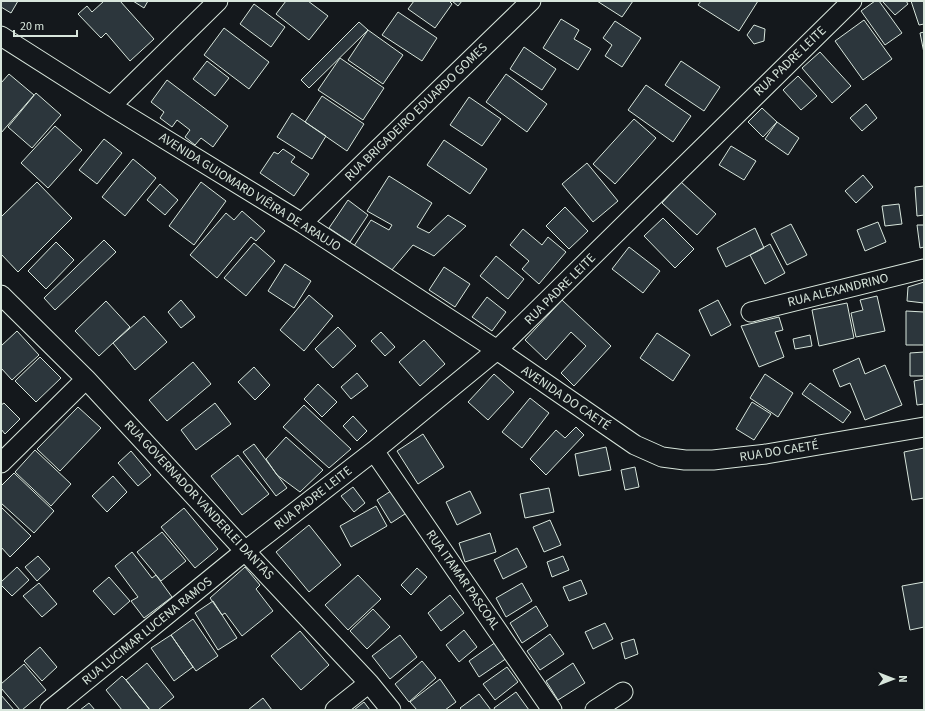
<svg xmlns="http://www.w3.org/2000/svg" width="925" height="711" font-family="'Source Sans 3',sans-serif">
  <rect width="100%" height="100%" fill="#14181c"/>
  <path fill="#2c363c" stroke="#d8e6dc" d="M1,1H18L11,13L1,7Z
    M104,1H120L154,39L130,61L106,33L101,38L78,14L87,6L92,12Z
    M133,1H148L144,8Z
    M286,1H308L328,16L309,40L276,14Z
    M414,1H449L452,4L435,28L408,9Z
    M452,1H462L458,6Z
    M597,1H633L622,17Z
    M701,1H758L739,31L698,5Z
    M875,1H879L902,33L885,45L861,11Z
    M882,1H906L908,4L895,15Z
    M911,1H924V24L919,25Z
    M254,4L285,27L271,47L240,24Z
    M398,12L437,38L422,61L382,35Z
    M561,19L579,30L574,39L591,49L578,70L543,48Z
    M864,20L892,59L863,80L835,41Z
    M615,21L641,38L622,67L605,56L612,45L603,38Z
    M359,22L368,30L309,88L301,80Z
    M754,25L765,29L764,41L754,44L747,35Z
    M224,28L269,62L249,89L204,55Z
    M368,30L403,55L383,84L348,60Z
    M924,32V53L920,33Z
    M524,47L556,69L542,90L510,69Z
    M820,52L851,86L832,103L802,68Z
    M340,58L384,88L363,120L318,90Z
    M207,61L229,78L215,96L193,79Z
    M681,61L720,87L704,111L665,85Z
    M9,74L34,95L1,133V83Z
    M506,74L547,104L527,132L486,102Z
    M798,76L817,96L801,110L783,90Z
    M167,80L228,126L213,147L201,138L195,145L185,137L190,130L177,120L172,127L160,118L164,112L151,102Z
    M646,85L691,116L673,142L628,110Z
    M36,93L61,115L32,148L8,127Z
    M322,96L364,124L347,151L305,122Z
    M469,97L501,119L482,146L450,125Z
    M866,104L877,118L862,131L850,118Z
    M762,108L777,122L763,137L748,122Z
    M292,113L326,136L312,159L277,137Z
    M634,119L656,138L615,184L593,164Z
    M777,122L799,138L788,155L765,139Z
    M55,126L82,150L48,188L21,163Z
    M104,139L122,153L97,184L79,170Z
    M444,140L487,169L470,194L427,165Z
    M731,146L756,161L744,180L719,165Z
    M283,149L295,157L291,162L309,174L294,196L260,173L274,152L278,154Z
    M133,159L156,178L125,216L102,197Z
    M587,163L618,201L593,222L562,184Z
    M863,175L873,187L856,203L845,191Z
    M389,176L432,203L417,227L429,233L448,215L466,226L434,256L413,245L391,271L354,246L371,220L389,230L392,225L367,211Z
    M37,182L72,218L18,272L1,254V217Z
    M201,182L226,201L194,245L169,226Z
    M681,182L716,214L697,235L662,203Z
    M160,184L178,200L165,215L147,200Z
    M924,186V215L917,216L915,187Z
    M348,200L368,215L350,242L329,228Z
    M899,204L902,224L885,226L882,206Z
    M565,207L588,231L569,249L546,226Z
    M242,211L265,231L256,241L251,237L217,278L190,255L226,213L234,220Z
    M663,218L694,249L675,268L644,236Z
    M878,222L886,242L865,251L857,230Z
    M791,224L807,255L787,265L771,234Z
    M917,225H924V247L920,248Z
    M755,228L764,248L726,267L717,248Z
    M523,229L542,245L548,237L566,252L539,284L522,269L529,261L510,245Z
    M104,240L116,252L55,310L44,298Z
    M56,242L74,260L46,289L28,271Z
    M254,243L275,261L246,296L224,278Z
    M770,244L785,273L765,284L750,255Z
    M629,247L660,271L643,293L612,269Z
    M496,256L524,279L508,299L480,276Z
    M285,264L311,281L294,308L268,291Z
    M444,267L470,284L455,307L429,290Z
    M924,282V303L907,301L908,287Z
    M309,295L333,316L304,351L280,330Z
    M877,296L885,331L856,337L851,313L863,310L860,300Z
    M487,297L506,312L492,331L472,317Z
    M181,300L195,317L181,328L168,312Z
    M562,300L611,346L574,386L561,373L586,346L571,332L546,360L525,340Z
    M718,300L731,325L711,336L699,310Z
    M106,301L130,327L99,356L75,331Z
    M847,303L854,338L819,346L812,310Z
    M906,311L924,312V345H906Z
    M144,316L167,342L135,370L113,343Z
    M779,317L783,330L775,332L784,357L759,367L741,326Z
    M338,327L356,346L333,368L315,349Z
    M17,331L39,355L12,380L1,368V346Z
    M381,332L395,347L385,356L371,341Z
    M657,333L690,355L673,381L640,358Z
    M810,335L812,346L795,349L793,339Z
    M424,340L445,364L420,386L399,362Z
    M924,352V376H910V353Z
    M40,357L61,378L36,402L15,381Z
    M859,358L865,374L885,365L902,405L865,420L850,383L840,387L833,370Z
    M193,362L211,384L167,421L149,400Z
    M254,367L270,385L255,400L238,382Z
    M357,373L368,386L351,399L341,387Z
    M494,374L514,392L488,420L468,402Z
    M765,374L793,393L778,417L750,398Z
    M924,379V404L917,405L914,381Z
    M810,383L851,412L843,423L802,394Z
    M318,384L337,402L322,417L304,399Z
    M530,398L549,413L522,448L502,432Z
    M752,402L771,414L754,440L736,429Z
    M4,403L20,419L5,434L1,429V405Z
    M215,403L231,424L196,450L181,430Z
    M304,405L351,449L329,468L283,427Z
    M78,407L101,428L60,471L37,449Z
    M353,416L367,431L357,441L343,426Z
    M576,427L584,435L546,475L530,459L556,430L565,438Z
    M423,434L444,467L418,484L397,451Z
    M286,437L323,470L300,492L277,475L266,459Z
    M254,444L287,488L276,496L243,452Z
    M606,447L611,470L579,476L575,454Z
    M924,448V498L912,500L904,452Z
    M35,450L71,484L51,506L15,472Z
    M131,451L151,475L138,486L118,463Z
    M238,455L269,494L242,515L211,476Z
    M635,467L639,487L625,490L621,470Z
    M14,473L54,511L34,533L1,503V486Z
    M113,476L127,492L107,512L92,496Z
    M353,487L365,503L354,512L341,496Z
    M549,488L554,512L525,518L520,494Z
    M394,489L408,512L391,523L377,500Z
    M470,491L481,513L457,525L446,502Z
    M376,506L387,526L351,547L340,526Z
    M1,507L31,536L10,557L1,547Z
    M184,508L218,549L195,568L161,527Z
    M550,520L561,545L544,552L533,527Z
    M309,525L341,565L309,592L276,552Z
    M162,532L186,561L161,581L137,552Z
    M490,533L496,552L465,562L459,543Z
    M517,548L527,567L503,579L494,560Z
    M132,552L152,578L156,575L172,597L144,618L131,601L138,597L115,566Z
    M38,556L50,569L37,581L25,567Z
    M563,556L569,570L552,577L547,562Z
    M17,567L29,580L12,596L1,585V582Z
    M245,567L260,585L256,589L273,611L242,636L225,613L222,615L210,598Z
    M417,568L427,577L411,595L401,585Z
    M358,575L381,599L348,630L325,605Z
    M109,577L130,601L114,615L93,591Z
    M581,580L587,594L569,601L563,587Z
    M924,582V627L910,630L902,586Z
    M39,583L57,604L42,617L23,596Z
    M522,583L532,601L506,617L496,598Z
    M450,595L464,613L441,631L428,613Z
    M213,601L237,638L218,650L195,613Z
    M536,606L548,626L522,643L510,623Z
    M373,609L390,627L367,649L350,631Z
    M193,619L218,656L196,671L171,635Z
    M605,623L613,639L593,649L585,632Z
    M464,630L477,647L459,662L446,645Z
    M300,631L329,665L301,690L271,656Z
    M550,634L564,654L540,670L527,651Z
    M171,635L193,667L174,681L151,648Z
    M400,635L417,657L390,679L372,656Z
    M634,639L638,654L625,659L621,643Z
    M496,642L507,658L479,677L469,661Z
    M40,647L57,667L42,681L24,661Z
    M422,661L436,678L409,702L395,684Z
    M147,663L174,697L158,710H150L126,680Z
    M573,663L585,683L558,700L546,681Z
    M24,664L46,690L22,710H20L1,688V684Z
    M507,667L518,682L495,700L483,684Z
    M122,676L126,680L150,710H122L106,690Z
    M440,679L456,702L445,710H417L410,702Z
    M516,692L529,710H495L494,708Z
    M479,694L491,710H462L460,708Z
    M1,695L14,710H1Z
    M263,698L272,710H248Z
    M364,702L370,710H354Z
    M89,703L95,710H80Z"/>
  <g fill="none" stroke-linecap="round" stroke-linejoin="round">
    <g stroke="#d8e6dc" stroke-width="21">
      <path id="street" d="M1,36L111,106L302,223L497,350L635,445L662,457L685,460H713L766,454L924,427
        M111,106L218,1
        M302,223L531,1
        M1,295L86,379L245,551L369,683L391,710
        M751,312L924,269
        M374,451L552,710
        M1,463L86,379
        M50,710L245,551L374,451L497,350L852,1
        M335,710L369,683
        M595,710L623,692"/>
    </g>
    <use href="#street" stroke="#14181c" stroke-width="19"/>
  </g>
  <g text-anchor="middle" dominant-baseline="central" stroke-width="3" stroke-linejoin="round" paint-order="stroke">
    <g font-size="13" fill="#d8e6dc" stroke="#14181c">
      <text transform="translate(790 61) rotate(-44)">RUA PADRE LEITE</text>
      <text transform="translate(416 112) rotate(-44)">RUA BRIGADEIRO EDUARDO GOMES</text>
      <text transform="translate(250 192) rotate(32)">AVENIDA GUIOMARD VIÊIRA DE ARAUJO</text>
      <text transform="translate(560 289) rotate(-45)">RUA PADRE LEITE</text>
      <text transform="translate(838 290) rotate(-14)">RUA ALEXANDRINO</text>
      <text transform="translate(566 398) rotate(34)">AVENIDA DO CAETÉ</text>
      <text transform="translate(779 451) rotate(-9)">RUA DO CAETÉ</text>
      <text transform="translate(313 498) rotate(-38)">RUA PADRE LEITE</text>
      <text transform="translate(199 500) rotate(47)">RUA GOVERNADOR VANDERLEI DANTAS</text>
      <text transform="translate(463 580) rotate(55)">RUA ITAMAR PASCOAL</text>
      <text transform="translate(147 631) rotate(-39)">RUA LUCIMAR LUCENA RAMOS</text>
    </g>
  </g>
  <rect width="925" height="711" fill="none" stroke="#d8e6dc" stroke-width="4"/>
  <g transform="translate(893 679) rotate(90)" stroke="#14181c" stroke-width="3" paint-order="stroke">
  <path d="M0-3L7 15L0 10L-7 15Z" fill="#d8e6dc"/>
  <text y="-6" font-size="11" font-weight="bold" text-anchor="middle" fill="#d8e6dc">N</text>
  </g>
  <path d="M14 30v6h63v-6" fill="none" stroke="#d8e6dc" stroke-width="2"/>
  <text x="20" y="30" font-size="12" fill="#d8e6dc" stroke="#14181c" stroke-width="3" paint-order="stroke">20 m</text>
</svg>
